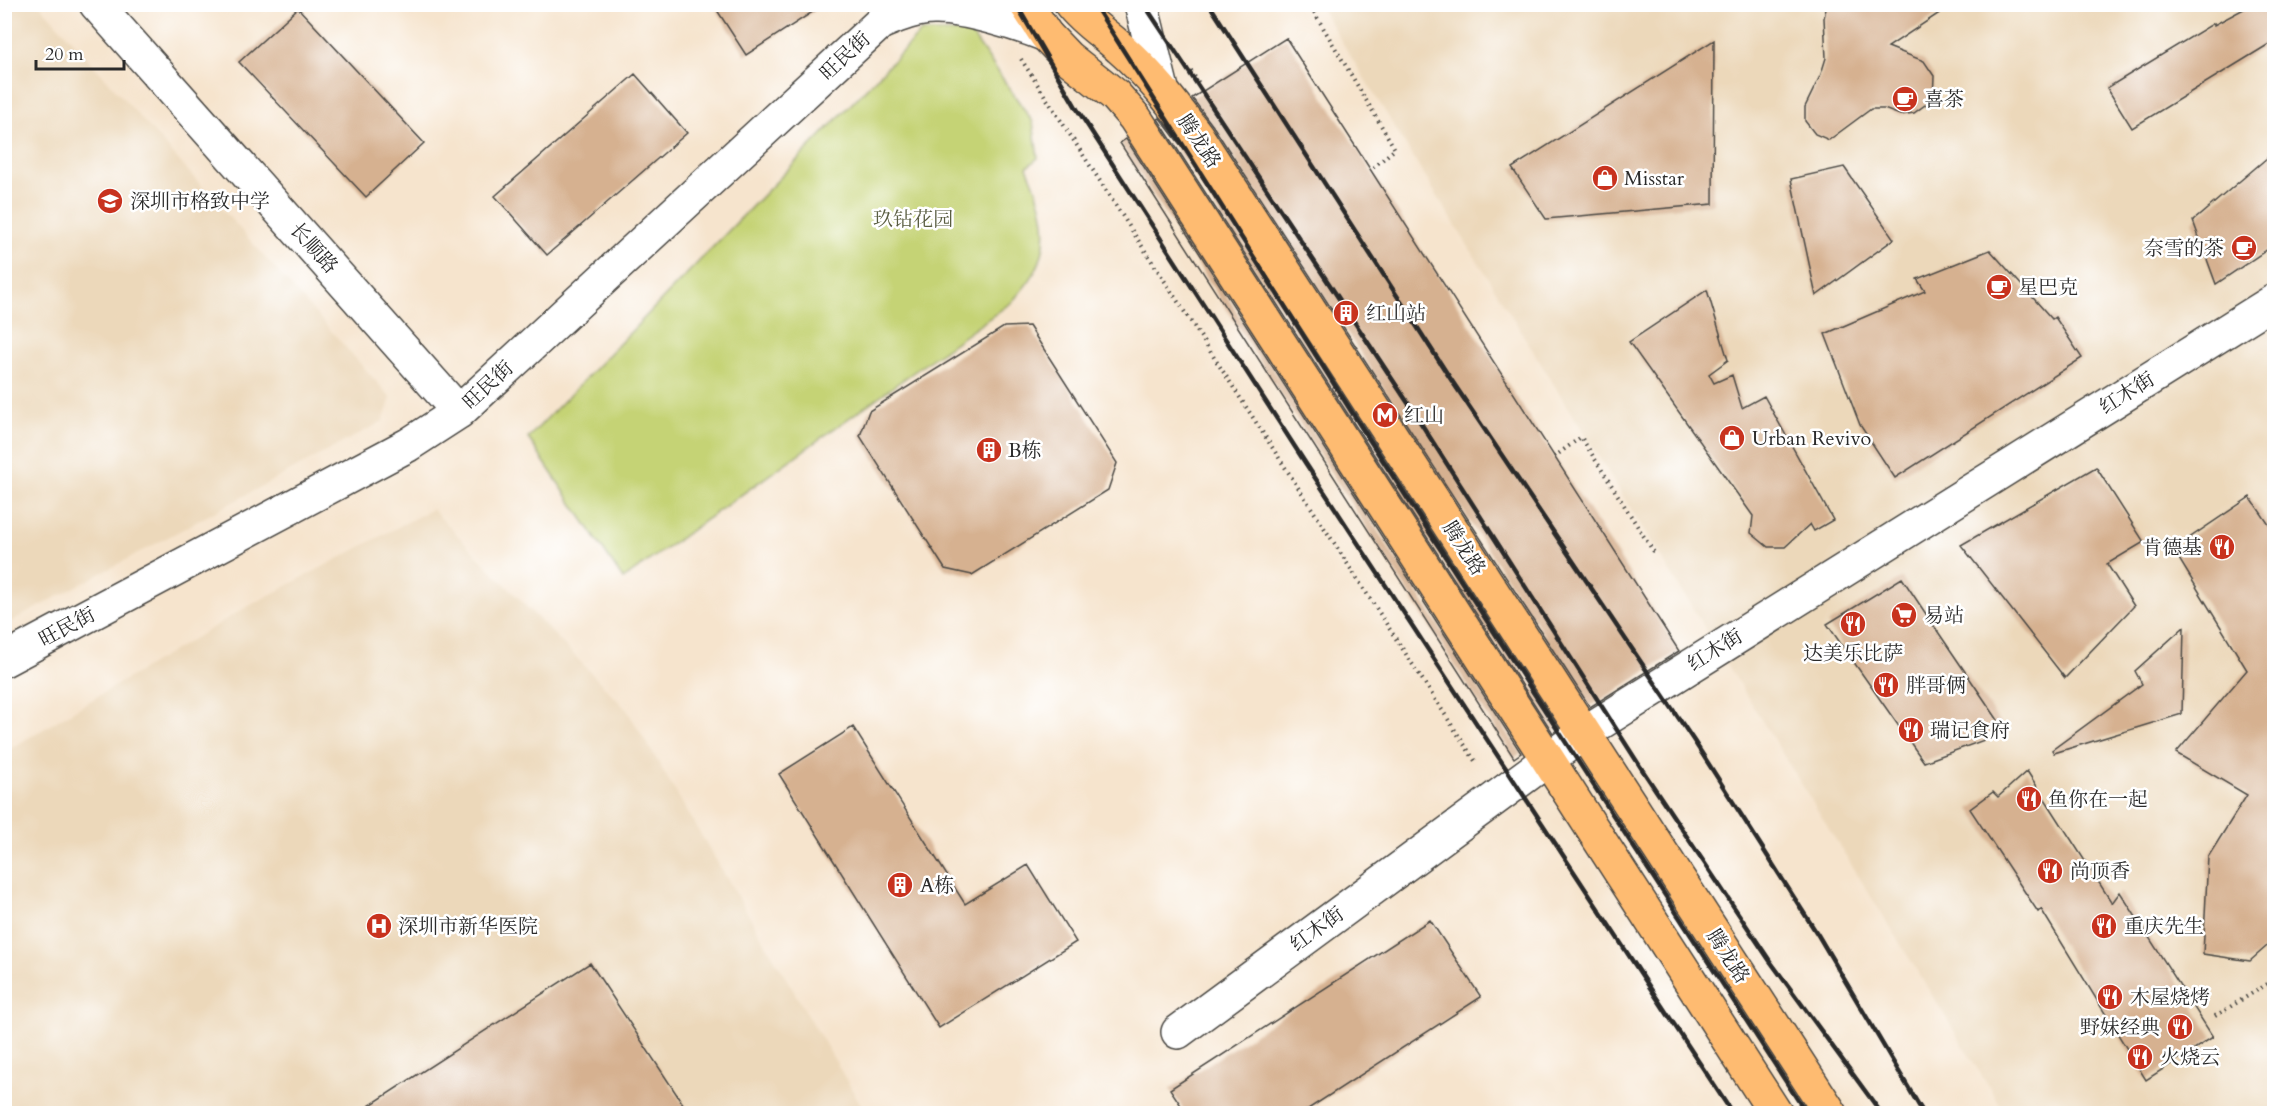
<svg xmlns="http://www.w3.org/2000/svg" width="2279" height="1118" font-family="Cardo,'Noto Serif SC',serif">
  <rect width="100%" height="100%" fill="#fff"/>
  <filter id="ink" filterUnits="userSpaceOnUse"><feTurbulence type="fractalNoise" baseFrequency=".0167" numOctaves="2"/><feDisplacementMap in="SourceGraphic" scale="12" xChannelSelector="R" yChannelSelector="G"/><feConvolveMatrix kernelMatrix="1 2 1 2 8 2 1 2 1" color-interpolation-filters="sRGB"/></filter>
  <filter id="wash" filterUnits="userSpaceOnUse"><feTurbulence type="fractalNoise" baseFrequency=".008" numOctaves="4" result="noise"/><feDisplacementMap in="SourceGraphic" scale="24" xChannelSelector="R" yChannelSelector="G"/><feGaussianBlur stdDeviation="1.35" result="paint"/><feColorMatrix in="noise" values="0 0 0 0 0 0 0 0 0 0 0 0 0 0 0 0 0 1.4 0 .05"/><feComposite in="paint" operator="in"/></filter>
  <g filter="url(#wash)">
    <rect width="100%" height="100%" fill="#f6e4cd"/>
    <path fill="#ecd8ba" d="M5,4L40,5L391,398L383,421L5,625Z
      M1319,5H2274V1113H2005Z
      M432,509L627,710L866,1113L13,1114L5,1100V752L245,608Z"/>
    <path fill="#c5d375" stroke="#787f50" stroke-width="1.5" d="M921,32H970L1033,122L1038,158L1027,167C1041,198 1053,235 1037,268C1031,281 1021,291 1012,302L623,579L528,438Z"/>
    <g id="blocks">
      <path fill="#d6b190" d="M713,4H825L746,55Z
        M1827,4H1953L1888,47L1924,61L1934,76L1933,99L1914,113L1900,115L1884,109H1871L1829,140L1815,134L1805,121V107L1821,74L1826,58L1824,18Z
        M2253,4H2274V41L2132,128L2107,88L2214,23V25Z
        M298,8L424,143L366,197L239,62Z
        M1286,38L1679,651L1590,707L1213,126L1192,98Z
        M1714,40L1713,204L1546,219L1512,168Z
        M635,74L687,133L547,255L495,196Z
        M1160,118L1182,147L1559,728L1553,733L1158,119Z
        M1126,139L1521,753L1514,758L1120,143Z
        M2274,152V245L2216,284L2193,221Z
        M1844,167L1894,239L1816,296L1791,179Z
        M1990,250L2052,319L2055,317L2082,358L1895,478L1860,425L1825,334L1925,291L1917,279Z
        M1707,290L1728,360L1709,374L1714,383L1732,375L1742,408L1764,396L1833,520L1814,531L1810,524L1785,547H1768L1751,533L1753,516L1629,342Z
        M1029,326L1117,463L1108,490L972,575L945,569L860,436L869,411L1004,327Z
        M2096,467L2144,542L2107,564L2134,606L2065,678L1961,545Z
        M2250,497L2274,532V940L2250,961L2203,954L2208,857L2247,795L2176,753L2247,670L2173,549Z
        M1902,578L1934,626L2006,732L1924,762L1827,624Z
        M2184,627L2182,714L2054,753L2052,750L2142,684L2135,671Z
        M853,727L965,904L1028,865L1076,942L939,1028L779,774Z
        M2027,771L2112,903L2120,892L2213,1037L2146,1080L2041,909L2038,912L1970,809L1993,792L1998,797Z
        M1430,920L1481,997L1302,1113H1186L1170,1089Z
        M590,963L689,1113H358Z"/>
    </g>
  </g>
  <g filter="url(#ink)">
    <use href="#blocks" fill-opacity="0" stroke="#494743" stroke-width="1.5"/>
    <g fill="none" stroke-linecap="round" stroke-linejoin="round">
      <g stroke="#494743" stroke-width="36">
        <path id="minor" d="M96,4L459,412
          M1141,4L1162,89
          M880,23C897,16 915,8 934,8C963,7 1018,24 1046,35
          M4,660L408,445L459,412L880,23L894,4
          M1178,1032L1584,733L2274,301"/>
      </g>
      <g stroke="#494743" stroke-width="36">
        <path id="major" d="M1026,4L1046,35L1067,57L1115,95L1135,118L1776,1114
          M1071,4C1085,22 1104,33 1120,48C1150,74 1173,104 1197,136L1831,1114"/>
      </g>
      <path stroke="#494743" stroke-width="4" stroke-dasharray="1.5 4.5" stroke-linecap="butt" d="M1311,7L1395,149L1370,170
        M1021,59L1477,764
        M1191,71L1200,85
        M1554,457L1581,437L1655,554
        M2215,1016L2274,980"/>
      <use href="#minor" stroke="#fff" stroke-width="33"/>
      <use href="#major" stroke="#febb71" stroke-width="33"/>
      <path stroke="#2b2b2b" stroke-width="4.5" d="M1016,4L1077,109L1306,464L1733,1114
        M1094,4L1363,430L1807,1114
        M1144,4L1408,403L1645,774L1770,961L1882,1114
        M1209,4L1450,378L1694,741L1818,935L1924,1114"/>
    </g>
  </g>
  <defs>
    <g id="cafe-disc" transform="scale(1.35)"><circle r="9.5" fill="#c8321e" stroke="#fff"/><path d="M-5.5-4.5H6V0H3Q3 3.5 0 3.5H-2.5Q-5.5 3.5-5.5 0ZM3-3.2v2h1.7v-2ZM-6 4.5H4V6H-6Z" fill="#fff"/></g>
    <g id="shop-disc" transform="scale(1.35)"><circle r="9.5" fill="#c8321e" stroke="#fff"/><path d="M-5-2.5h2.3a2.7 3.5 0 0 1 5.4 0H5L5.5 6h-11ZM-1.5-2.5h3a1.5 2.3 0 0 0-3 0Z" fill="#fff"/></g>
    <g id="school-disc" transform="scale(1.35)"><circle r="9.5" fill="#c8321e" stroke="#fff"/><path d="M0-5L7-2L0 1L-7-2ZM-4 1L0 2.5L4 1V4Q0 6-4 4Z" fill="#fff"/></g>
    <g id="building-disc" transform="scale(1.35)"><circle r="9.5" fill="#c8321e" stroke="#fff"/><path d="M-4-6H4V6H1V3H-1V6H-4ZM-2.5-4.3h1.7v1.8h-1.7ZM.8-4.3h1.7v1.8H.8ZM-2.5-1h1.7V.8h-1.7ZM.8-1h1.7V.8H.8Z" fill="#fff"/></g>
    <g id="metro-disc" transform="scale(1.35)"><circle r="9.5" fill="#c8321e" stroke="#fff"/><path d="M-5.5 5V-5H-3L0 0L3-5H5.5V5H3V-.5L0 4L-3-.5V5Z" fill="#fff"/></g>
    <g id="restaurant-disc" transform="scale(1.35)"><circle r="9.5" fill="#c8321e" stroke="#fff"/><path d="M-5-6h1v4h1v-4h1v4h1v-4h1v5L-1.5 .5V6h-2V.5L-5-1ZM5-6V6H3V1.5H1.5Q1.5-4 5-6Z" fill="#fff"/></g>
    <g id="supermarket-disc" transform="scale(1.35)"><circle r="9.5" fill="#c8321e" stroke="#fff"/><path d="M-6-5.5h2.5l.6 2H6L4.5 2H-2.5L-4.4-4H-6ZM-1.5 3.2a1.3 1.3 0 1 0 .1 0ZM3 3.2a1.3 1.3 0 1 0 .1 0Z" fill="#fff"/></g>
    <g id="hospital-disc" transform="scale(1.35)"><circle r="9.5" fill="#c8321e" stroke="#fff"/><path d="M-5-5h3v3.5h4V-5h3V5h-3V1.5h-4V5h-3Z" fill="#fff"/></g>
  </defs>
  <g fill-rule="evenodd">
    <use href="#cafe-disc" x="1905" y="99"/>
    <use href="#shop-disc" x="1605" y="178"/>
    <use href="#school-disc" x="110" y="201"/>
    <use href="#cafe-disc" x="2244" y="248"/>
    <use href="#cafe-disc" x="1999" y="287"/>
    <use href="#building-disc" x="1346" y="313"/>
    <use href="#metro-disc" x="1385" y="415"/>
    <use href="#shop-disc" x="1732" y="438"/>
    <use href="#building-disc" x="989" y="450"/>
    <use href="#restaurant-disc" x="2222" y="547"/>
    <use href="#supermarket-disc" x="1904" y="615"/>
    <use href="#restaurant-disc" x="1853" y="624"/>
    <use href="#restaurant-disc" x="1886" y="685"/>
    <use href="#restaurant-disc" x="1911" y="730"/>
    <use href="#restaurant-disc" x="2029" y="799"/>
    <use href="#restaurant-disc" x="2050" y="871"/>
    <use href="#building-disc" x="900" y="885"/>
    <use href="#hospital-disc" x="379" y="926"/>
    <use href="#restaurant-disc" x="2104" y="926"/>
    <use href="#restaurant-disc" x="2110" y="997"/>
    <use href="#restaurant-disc" x="2180" y="1027"/>
    <use href="#restaurant-disc" x="2140" y="1057"/>
  </g>
  <g text-anchor="middle" dominant-baseline="central" stroke-width="5" stroke-linejoin="round" paint-order="stroke">
    <g font-size="20" fill="#2b2b2b" stroke="#fff">
      <text transform="translate(845 56) rotate(-43)">旺民街</text>
      <text transform="translate(1199 141) rotate(56)">腾龙路</text>
      <text transform="translate(314 248) rotate(48)">长顺路</text>
      <text transform="translate(488 385) rotate(-43)">旺民街</text>
      <text transform="translate(2127 393) rotate(-32)">红木街</text>
      <text transform="translate(1464 548) rotate(57)">腾龙路</text>
      <text transform="translate(67 627) rotate(-28)">旺民街</text>
      <text transform="translate(1715 650) rotate(-32)">红木街</text>
      <text transform="translate(1317 929) rotate(-36)">红木街</text>
      <text transform="translate(1728 956) rotate(57)">腾龙路</text>
    </g>
    <g font-size="20" fill="#2b2b2b" stroke="#fff" text-anchor="start">
      <text x="1924" y="99">喜茶</text>
      <text x="1624" y="178">Misstar</text>
      <text x="130" y="201">深圳市格致中学</text>
      <text x="2224" y="248" text-anchor="end">奈雪的茶</text>
      <text x="2018" y="287">星巴克</text>
      <text x="1366" y="313">红山站</text>
      <text x="1404" y="415">红山</text>
      <text x="1752" y="438">Urban Revivo</text>
      <text x="1008" y="450">B栋</text>
      <text x="2202" y="547" text-anchor="end">肯德基</text>
      <text x="1924" y="615">易站</text>
      <text x="1853" y="653" text-anchor="middle">达美乐比萨</text>
      <text x="1906" y="685">胖哥俩</text>
      <text x="1930" y="730">瑞记食府</text>
      <text x="2048" y="799">鱼你在一起</text>
      <text x="2070" y="871">尚顶香</text>
      <text x="920" y="885">A栋</text>
      <text x="398" y="926">深圳市新华医院</text>
      <text x="2124" y="926">重庆先生</text>
      <text x="2130" y="997">木屋烧烤</text>
      <text x="2160" y="1027" text-anchor="end">野妹经典</text>
      <text x="2160" y="1057">火烧云</text>
    </g>
    <g font-size="20" fill="#595d41" stroke="#fff">
      <text x="913" y="219">玖钻花园</text>
    </g>
  </g>
  <rect width="2279" height="1118" fill="none" stroke="#fff" stroke-width="24"/>
  <path d="M36 60v9h88v-9" fill="none" stroke="#2b2b2b" stroke-width="3"/>
  <text x="45" y="60" font-size="18" fill="#2b2b2b" stroke="#ffffff" stroke-width="4.5" paint-order="stroke">20 m</text>
</svg>
